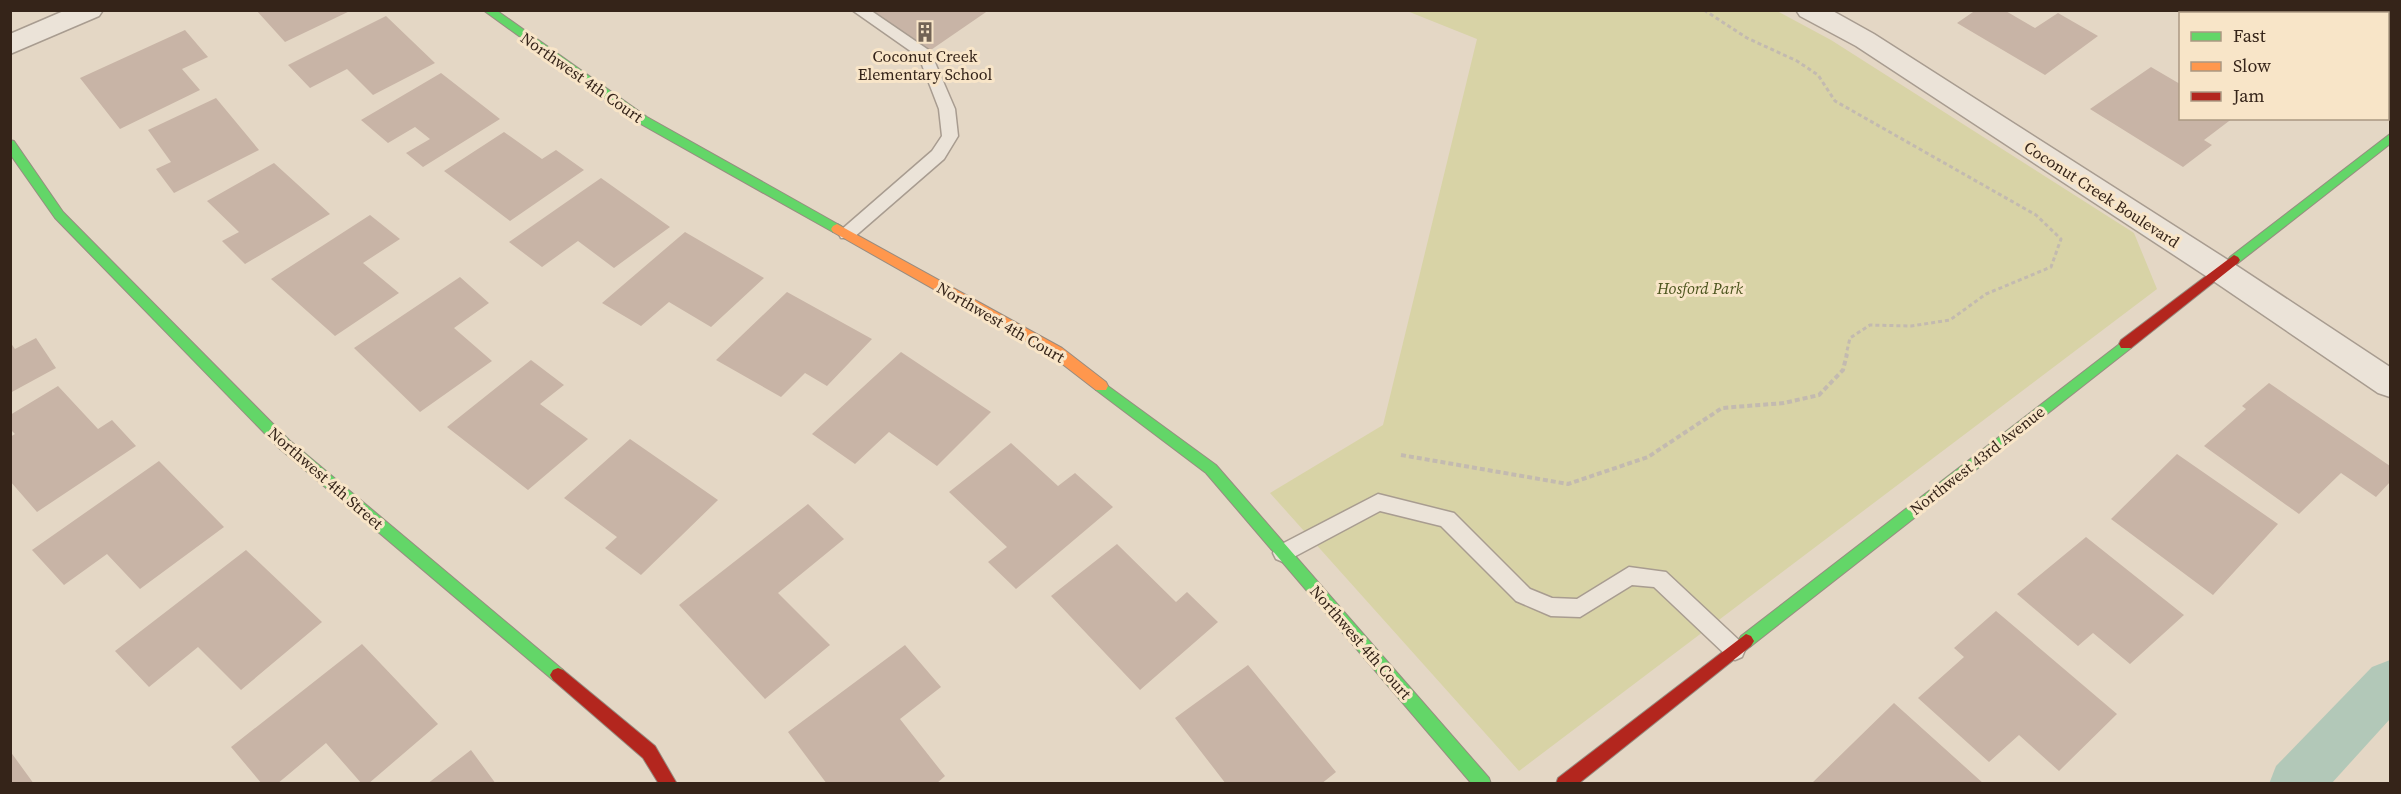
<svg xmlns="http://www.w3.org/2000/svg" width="2401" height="794" font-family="'Source Serif 4',serif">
  <rect width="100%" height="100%" fill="#e4d7c5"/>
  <path fill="#d8d3a6" d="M1407,11H1777L1831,40L2134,233L2157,289L1519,771L1270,493L1383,425L1477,39Z"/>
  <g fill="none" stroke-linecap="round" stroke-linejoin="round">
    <path fill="#b2c8b8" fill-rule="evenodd" d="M2390,660V719L2331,784H2269L2276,766L2372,667Z"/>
  </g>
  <path fill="#c8b4a6" d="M256,10H352L285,42Z
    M859,10H989L925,54Z
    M1976,10H2004L2035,28L2058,13L2098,36L2045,75L1957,23Z
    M2206,10H2290L2296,14H2202Z
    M386,16L435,63L373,95L347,69L310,88L288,65Z
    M185,30L208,57L182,69L200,90L120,129L80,78Z
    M2151,67L2180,84V118H2233L2204,140L2212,145L2183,167L2090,109Z
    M441,73L500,119L423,167L406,153L430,139L415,127L388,143L361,120Z
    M216,98L259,150L174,193L156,169L171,162L148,130Z
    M504,132L542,159L556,150L584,170L510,221L444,171Z
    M274,163L330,214L245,264L222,241L239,232L207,201Z
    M601,178L670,227L614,268L578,241L542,267L509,242Z
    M370,215L400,239L363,263L399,293L335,336L271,279Z
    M685,232L764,278L711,327L669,302L641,326L602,303Z
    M460,277L489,303L454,328L492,361L420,412L354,348Z
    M787,292L872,339L827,386L805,373L781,397L716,360Z
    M36,338L56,368L10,393V342L15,349Z
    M901,352L991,412L937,466L889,432L855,464L812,434Z
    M531,360L564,385L540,404L588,439L528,490L447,427Z
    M2269,383L2390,466V482L2376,497L2341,473L2299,514L2204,446L2246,409L2242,406Z
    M58,386L98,429L112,420L136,446L37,512L10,481V437L15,434L10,429V415Z
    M630,439L718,500L641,575L605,548L617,537L564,498Z
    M1011,443L1058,486L1075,473L1113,507L1016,589L988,562L1007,547L949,492Z
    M2177,454L2278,524L2213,595L2111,519Z
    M159,461L224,527L140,589L107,554L64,585L32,550Z
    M808,504L844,539L778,593L830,645L765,699L679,605Z
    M2086,537L2184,615L2130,664L2093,633L2078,646L2017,594Z
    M1117,544L1176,602L1187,592L1218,622L1140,690L1051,596Z
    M246,550L322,622L241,690L198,647L149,687L115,651Z
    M1996,611L2117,714L2059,771L2019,735L1989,762L1918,698L1964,657L1954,648Z
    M362,644L438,724L368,784H362L326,743L277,784H262L231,747Z
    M905,645L941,687L900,719L945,776L936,784H827L788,732Z
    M1248,665L1336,772L1321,784H1226L1175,718Z
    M1894,703L1984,784H1811Z
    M471,750L496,784H427Z
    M10,751L34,784H10Z"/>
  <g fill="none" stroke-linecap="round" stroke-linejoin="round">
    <g stroke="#a89c90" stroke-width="3">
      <path id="lane" d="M852,10H870L930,51L955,109L958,136L944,159L853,238H841L839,234L841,230L932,151L942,136L939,109L919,57Z
        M1378,494L1454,513L1530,589L1552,598L1577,599L1629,567L1666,572L1742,643L1745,650L1742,657L1735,660L1728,657L1654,587L1632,585L1580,617L1551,616L1516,601L1441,526L1380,511L1290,559L1283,562L1276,559L1273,553L1276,547Z"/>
    </g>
    <g stroke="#a89c90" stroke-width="3">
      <path id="street" d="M66,10H103L99,16L10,54V34Z
        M1796,10H1831L1874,34L2231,262L2390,367V397L2378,393L2209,278L1856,46L1800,16Z
        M2373,10H2390V21H2388V14H2375Z"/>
    </g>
    <g stroke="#978c80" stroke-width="2">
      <path id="fast" d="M483,10H496L647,117L841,226L843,229L841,232H833L639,123Z
        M2390,134V144L2238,263H2230L2228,260L2230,257Z
        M10,140L14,141L63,212L289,440L563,670L566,675L563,680L558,682L553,680L279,448L55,218L10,154Z
        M2126,339L2131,340L2133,344L2131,348L1751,646L1746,648L1741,646L1738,641L1741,636Z
        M1101,381L1216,465L1489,778L1491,784H1472L1206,473L1096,390L1094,386L1096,382Z"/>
    </g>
    <g stroke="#978c80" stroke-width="2">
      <path id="slow" d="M837,224L1062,348L1106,382L1108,386L1106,390H1096L1052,356L833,232L831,229L833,226Z"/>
    </g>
    <g stroke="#978c80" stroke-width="2">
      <path id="jam" d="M2234,255L2238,257L2240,260L2238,263L2131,348H2121L2119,344L2121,340Z
        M1746,634L1751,636L1754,641L1751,646L1578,784H1556L1558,778Z
        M558,668L563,670L655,746L677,784H659L643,758L553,680L550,675L553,670Z"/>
    </g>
    <path stroke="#c3bab0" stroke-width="3" stroke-dasharray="4 3" stroke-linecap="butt" d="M1704,10L1747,38L1797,61L1818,75L1835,101L2036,215L2061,239L2051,267L1986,294L1950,320L1911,326L1870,325L1850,338L1846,355"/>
    <path stroke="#c3bab0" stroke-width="4" stroke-dasharray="5 3" stroke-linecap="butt" d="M1401,455L1568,484L1648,457L1722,408L1784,403L1819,395L1843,370L1847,354"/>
    <use href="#lane" fill="#ebe3d8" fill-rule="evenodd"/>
    <use href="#street" fill="#ebe3d8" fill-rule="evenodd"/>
    <use href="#fast" fill="#63d668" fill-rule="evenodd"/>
    <use href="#slow" fill="#ff974d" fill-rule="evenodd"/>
    <use href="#jam" fill="#b3261e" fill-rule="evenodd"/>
  </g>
  <defs>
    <g id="building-bare" transform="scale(1.62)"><path d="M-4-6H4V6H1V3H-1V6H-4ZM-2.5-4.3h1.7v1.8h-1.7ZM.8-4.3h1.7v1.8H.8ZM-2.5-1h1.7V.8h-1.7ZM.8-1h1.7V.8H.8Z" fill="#726355" stroke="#f8e5c8" stroke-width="2.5" paint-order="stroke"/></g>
  </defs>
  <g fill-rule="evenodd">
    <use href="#building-bare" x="925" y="32"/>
  </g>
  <g text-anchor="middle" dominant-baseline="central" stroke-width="6" stroke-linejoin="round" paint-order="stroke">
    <g font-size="16" fill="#352419" stroke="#f8e5c8">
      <text x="925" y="56">Coconut Creek<tspan x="925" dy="18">Elementary School</tspan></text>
    </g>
    <g font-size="16" fill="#352419" stroke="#f8e5c8">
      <text transform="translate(582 77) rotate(35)">Northwest 4th Court</text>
      <text transform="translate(2102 194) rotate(33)">Coconut Creek Boulevard</text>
      <text transform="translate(1001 322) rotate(30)">Northwest 4th Court</text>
      <text transform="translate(1977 460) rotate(-38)">Northwest 43rd Avenue</text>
      <text transform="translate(326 478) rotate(41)">Northwest 4th Street</text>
      <text transform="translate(1361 642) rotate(49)">Northwest 4th Court</text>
    </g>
    <g font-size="16" font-style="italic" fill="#4b541d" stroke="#f8e5c8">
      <text x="1700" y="288">Hosford Park</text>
    </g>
  </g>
  <rect width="2401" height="794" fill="none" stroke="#352419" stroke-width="24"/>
  <rect x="2179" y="12" width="210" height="108" fill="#f8e5c8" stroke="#aa9882" stroke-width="1.5"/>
  <rect x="2191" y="32" width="30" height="9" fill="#63d668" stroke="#aa9882" stroke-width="1.5"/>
  <text x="2233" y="42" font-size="18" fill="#352419">Fast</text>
  <rect x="2191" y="62" width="30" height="9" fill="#ff974d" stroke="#aa9882" stroke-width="1.5"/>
  <text x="2233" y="72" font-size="18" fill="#352419">Slow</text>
  <rect x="2191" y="92" width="30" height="9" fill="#b3261e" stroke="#aa9882" stroke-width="1.5"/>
  <text x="2233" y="102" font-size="18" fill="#352419">Jam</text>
</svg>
